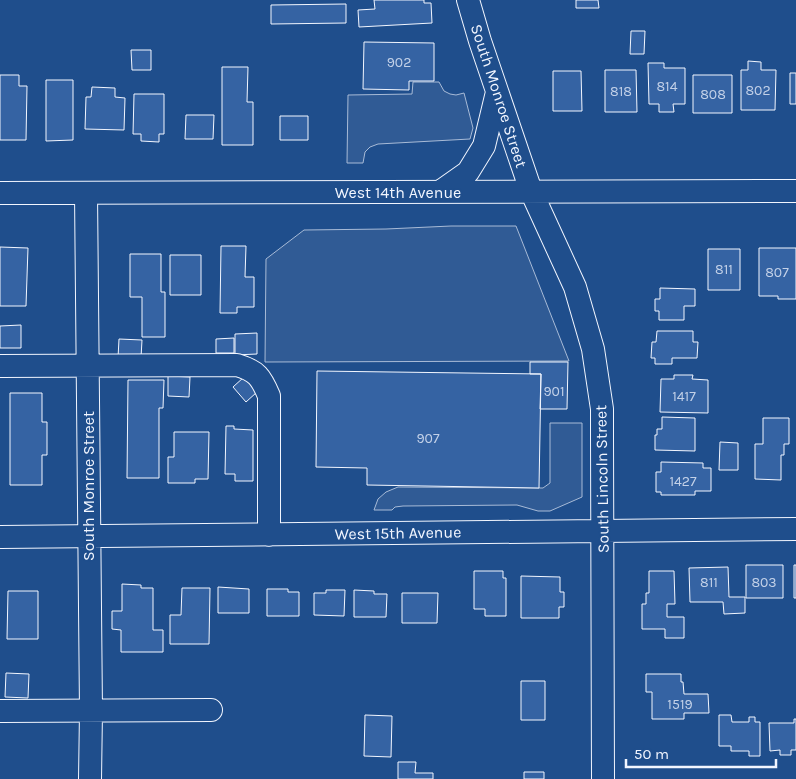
<svg xmlns="http://www.w3.org/2000/svg" width="796" height="779" font-family="Karla,sans-serif">
  <rect width="100%" height="100%" fill="#1f4e8c"/>
  <path fill="#305b95" stroke="#a8bbd7" d="M413,82H439L444,91L450,94L456,95L464,93L473,128L470,139L378,144L370,147L365,152L363,163H347L348,95L412,94Z
    M451,226H516L569,361L265,362L266,259L304,230L386,229Z
    M550,423H582V497L550,511H538L517,505L403,506L395,507L392,510H374L378,499L386,492L398,487L543,488L550,483Z"/>
  <path fill="#3563a3" stroke="#f2f6ff" d="M374,0H424V3H431L432,23L359,27L358,10L375,9Z
    M576,0H598L599,8H576Z
    M346,4V23L271,24V5Z
    M631,31H645L644,54H630Z
    M364,42L434,43V81H409V90L363,89Z
    M131,50H151V70H132Z
    M748,61L761,62V70H776L775,110H741V70H748Z
    M648,63H664V68H685V104H673L674,112H659V104H649Z
    M222,67H248L247,102H253V145H222Z
    M605,70H636L637,112H605Z
    M553,71H581L582,111H553Z
    M790,73H796V104H790Z
    M0,75H19V86H27L26,140H0Z
    M693,75H732V113H693Z
    M46,80H73V140L46,141Z
    M92,87L115,88V97L125,98L124,130L85,129L86,97H91Z
    M134,94H164V134H159V142L141,141V134H133Z
    M186,115H214L213,139H185Z
    M280,116H308V140H280Z
    M221,246H246L245,277H254V307H237V313H220Z
    M0,247L28,248L26,306H0Z
    M759,248H796V299H778V296H759Z
    M708,249H740V290H708Z
    M130,254H161V292H165V337H142V297H130Z
    M170,255H201V295H170Z
    M660,288L695,289V306H684V320H659V311H655V299H660Z
    M21,325V348H0V326Z
    M657,331H693V342H698L697,358H672V364H655V358H651L652,342H656Z
    M257,333V354L235,355V334Z
    M234,338V353H216V339Z
    M119,339L142,340L141,358H118Z
    M530,362H568L567,409H540L541,374H530Z
    M317,371L541,374L539,488L367,485V468L316,467Z
    M674,375H693L692,379L708,380V413L660,412L661,379H674Z
    M168,376L190,377L189,397L168,396Z
    M244,377L257,392L246,402L233,387Z
    M128,380H164L163,408H159V478H127Z
    M10,393H42V422H47V455H42V485H10Z
    M662,417L695,418V451L655,450V435H657V429H662Z
    M763,418H789V444H784V455H781V480L755,479V444H763Z
    M226,426H234V429L253,430V481H235V474H225Z
    M174,432H209L208,479H195V483H168V457H174Z
    M720,442L738,443V470H719Z
    M661,462L703,463V468H711V491H695V495H661V492H656V472H661Z
    M746,565H783V598H746Z
    M794,565H796V598H794Z
    M728,567L729,597H745V613L724,614L723,602H690L689,568Z
    M474,571H503V578H506V616H485V609H474Z
    M649,571H674L675,604H667V617H684V638H665V629H642V604H646V593H649Z
    M521,576L560,577V592H564V607H559V618H521Z
    M122,584L141,585V588H153V630H163V652H121V630L112,629V611H122Z
    M218,587L249,589V613H218Z
    M182,588H210L209,644H170V615H181Z
    M267,589H288V592H299V616H267Z
    M326,590H345L344,616L314,615V593H326Z
    M354,590L374,591V594H387L386,617H354Z
    M8,591H38V639H7Z
    M402,593H438L437,623H402Z
    M6,673L29,674L28,698L5,697Z
    M646,674H681V682H683L684,694H708L709,713H684V719H652V692H646Z
    M521,681H545V720H521Z
    M365,715L392,716L391,757L364,756Z
    M719,715H731L732,722H749V717H755V722H760V756H749V751H731V746H719Z
    M794,719H796V750H791V755H780V750L770,751L769,723H794Z
    M398,762H416L415,773H433V779H398Z
    M524,772H544V779H524Z"/>
  <g fill="none" stroke-linecap="round" stroke-linejoin="round">
    <g stroke="#f2f6ff" stroke-width="24">
      <path id="minor" d="M468,0L480,41L531,191L575,287L593,349L602,409V436L603,779
        M441,191L468,172L484,146L497,92
        M0,193L796,191
        M86,193L91,711L90,779
        M0,366L237,365C257,371 261,377 269,396V535
        M0,537L796,529
        M0,711L211,710"/>
    </g>
    <use href="#minor" stroke="#1f4e8c" stroke-width="22"/>
  </g>
  <g text-anchor="middle" dominant-baseline="central" stroke-width="4" stroke-linejoin="round" paint-order="stroke">
    <g font-size="14" fill="#c3d1e8">
      <text x="399" y="62">902</text>
      <text x="667" y="86">814</text>
      <text x="758" y="90">802</text>
      <text x="621" y="91">818</text>
      <text x="713" y="94">808</text>
      <text x="724" y="269">811</text>
      <text x="777" y="272">807</text>
      <text x="554" y="391">901</text>
      <text x="684" y="396">1417</text>
      <text x="428" y="438">907</text>
      <text x="683" y="481">1427</text>
      <text x="709" y="582">811</text>
      <text x="764" y="582">803</text>
      <text x="680" y="704">1519</text>
    </g>
    <g font-size="16" fill="#f2f6ff" stroke="#1f4e8c">
      <text transform="translate(499 96) rotate(72)">South Monroe Street</text>
      <text x="398" y="192">West 14th Avenue</text>
      <text transform="translate(602 479) rotate(-91)">South Lincoln Street</text>
      <text transform="translate(88 486) rotate(-90)">South Monroe Street</text>
      <text transform="translate(398 533) rotate(-1)">West 15th Avenue</text>
    </g>
  </g>
  <path d="M626 759v8h150v-8" fill="none" stroke="#f2f6ff" stroke-width="2.5"/>
  <text x="634" y="759" font-size="15" fill="#f2f6ff" stroke="#1f4e8c" stroke-width="4" paint-order="stroke">50 m</text>
</svg>
